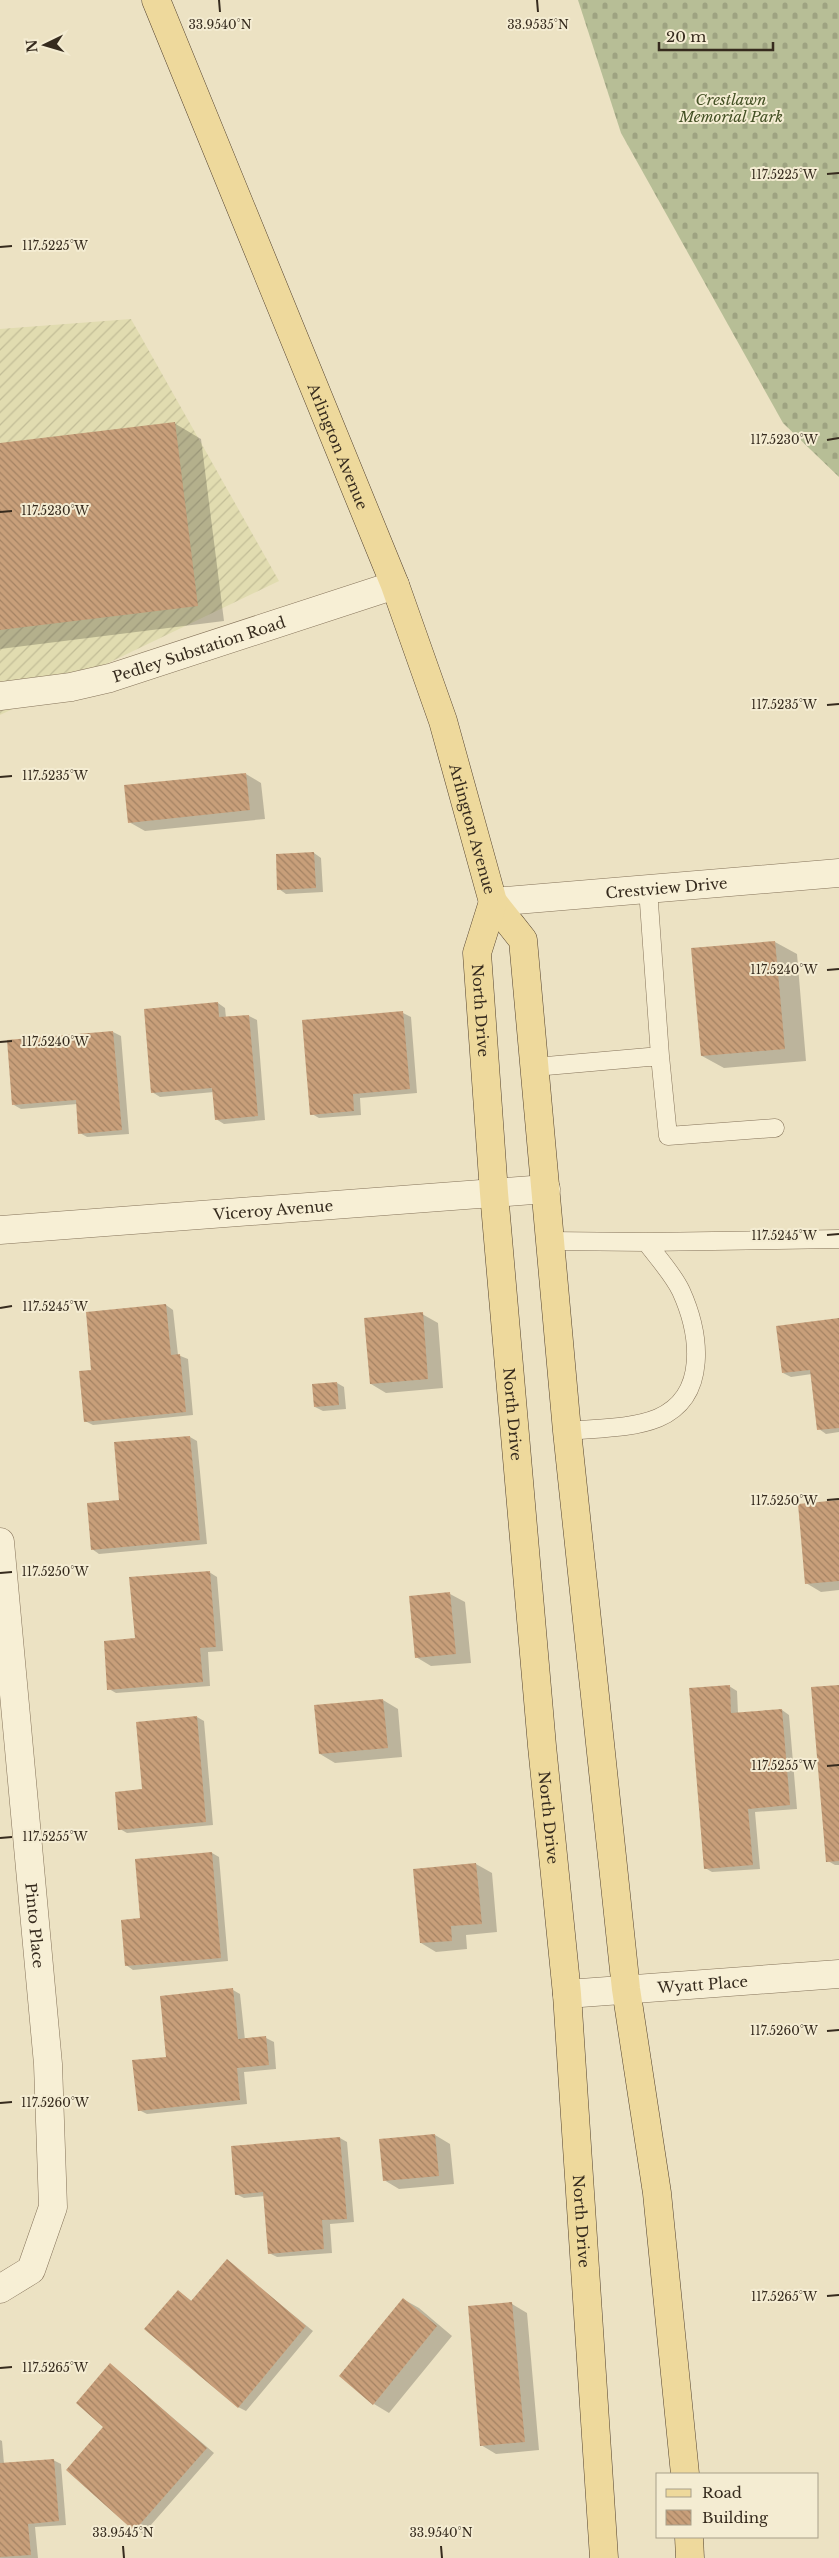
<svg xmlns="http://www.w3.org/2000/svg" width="839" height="2558" font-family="'Libre Baskerville',serif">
  <defs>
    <pattern id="farmland-furrows" width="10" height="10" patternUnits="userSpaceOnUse" patternTransform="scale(1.25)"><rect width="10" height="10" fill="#e1dcb0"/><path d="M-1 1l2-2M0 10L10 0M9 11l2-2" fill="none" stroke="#c2bd97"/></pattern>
    <pattern id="cemetery-stones" width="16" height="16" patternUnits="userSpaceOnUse" patternTransform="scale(1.25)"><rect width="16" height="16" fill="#b7be96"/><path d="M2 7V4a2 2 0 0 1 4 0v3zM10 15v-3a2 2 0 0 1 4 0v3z" fill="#9ea381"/></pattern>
    <pattern id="building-back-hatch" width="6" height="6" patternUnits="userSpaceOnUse" patternTransform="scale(1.25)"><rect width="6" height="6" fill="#c89f7a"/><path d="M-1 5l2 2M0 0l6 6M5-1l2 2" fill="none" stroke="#a38263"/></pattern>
  </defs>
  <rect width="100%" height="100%" fill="#ece2c3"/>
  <path fill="url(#farmland-furrows)" d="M131,319L279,581L0,715V329Z"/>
  <path fill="url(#cemetery-stones)" d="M578,0H839V477L783,423L621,133Z"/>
  <path fill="#0003" d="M174,423L201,439L224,621L0,649V445Z
    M246,774L261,783L265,819L145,831L129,822Z
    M314,853L321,858L323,892L286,894L279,889Z
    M775,942L797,954L806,1061L724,1068L702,1056Z
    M218,1003L225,1008L226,1018L249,1016L257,1020L265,1120L224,1124L216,1119L214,1092L160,1097L152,1092Z
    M403,1013L411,1017L417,1093L360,1098L361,1115L319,1118L312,1114Z
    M113,1032L121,1036L129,1134L87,1137L80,1133L77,1104L21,1109L14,1105L8,1041Z
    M166,1305L173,1310L178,1355L188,1359L193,1415L93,1425L85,1421L93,1371Z
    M422,1314L438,1323L443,1388L386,1393L371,1384Z
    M839,1319V1432L826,1434L819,1429L812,1374L791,1377L783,1373Z
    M337,1383L344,1387L346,1409L323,1411L315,1407Z
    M190,1437L197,1441L207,1544L99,1554L92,1549Z
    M839,1501V1590L821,1592L806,1583Z
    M209,1572L217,1577L223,1651L208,1652L210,1686L116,1693L109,1689L136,1639Z
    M450,1594L465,1602L471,1663L431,1666L416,1657Z
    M729,1686L737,1691L738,1714L782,1710L789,1715L797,1809L755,1812L760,1869L712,1872L705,1868Z
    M839,1686V1865H835L828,1861Z
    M383,1700L398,1709L402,1757L335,1763L320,1754Z
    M197,1717L204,1721L213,1825L127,1833L120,1829L144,1790Z
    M212,1853L219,1857L228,1961L133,1970L126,1965L141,1919Z
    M476,1864L492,1873L497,1932L466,1935L467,1949L436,1952L421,1943L415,1870Z
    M233,1990L240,1994L245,2040L266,2038L274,2042L276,2069L244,2072L247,2104L147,2114L139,2110L168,2058Z
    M435,2135L450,2144L454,2184L399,2189L384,2180Z
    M340,2138L347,2142L354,2222L330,2224L332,2253L277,2257L269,2253L265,2196L244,2198L236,2194Z
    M227,2261L313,2331L246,2411L238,2407L178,2291L193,2302Z
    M403,2299L419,2308L452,2336L389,2413L374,2404Z
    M512,2304L527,2313L539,2450L496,2454L481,2445Z
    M111,2365L214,2453L143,2534L67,2470L105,2427Z
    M0,2440L2,2441L4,2464L53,2460L61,2464L66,2525L35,2527L38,2558H0Z"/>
  <path fill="url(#building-back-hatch)" d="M175,422L198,606L0,630V443Z
    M246,773L250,810L128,823L124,785Z
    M314,852L316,888L277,890L276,854Z
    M775,941L785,1049L701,1056L691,948Z
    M218,1002L219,1017L249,1015L258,1116L215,1120L212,1088L151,1093L144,1009Z
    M403,1011L410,1089L353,1094L354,1111L310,1115L302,1020Z
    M113,1031L122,1130L78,1134L76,1100L12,1105L7,1040Z
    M166,1304L171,1355L180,1354L186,1412L84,1422L79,1371L91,1370L86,1312Z
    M423,1312L428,1379L370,1384L364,1318Z
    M839,1318V1428L817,1430L810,1370L782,1373L776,1326Z
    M337,1382L339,1405L314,1407L312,1384Z
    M190,1436L200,1540L91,1550L87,1503L119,1500L114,1442Z
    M839,1500V1581L805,1584L798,1504Z
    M210,1571L216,1647L200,1648L203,1682L107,1690L104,1641L135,1638L129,1577Z
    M450,1592L456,1654L415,1658L409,1596Z
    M730,1685L731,1713L782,1709L790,1805L748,1809L753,1865L704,1869L689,1688Z
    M839,1685V1861L826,1862L811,1687Z
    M383,1699L388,1748L319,1754L314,1705Z
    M197,1716L206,1822L118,1830L115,1792L142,1789L136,1722Z
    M212,1852L221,1958L125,1966L121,1920L140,1918L135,1859Z
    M476,1863L482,1924L451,1926L452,1941L420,1943L413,1869Z
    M233,1988L238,2039L266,2036L269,2065L237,2068L240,2100L138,2111L132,2060L166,2057L160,1996Z
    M435,2134L439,2176L383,2181L379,2139Z
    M340,2137L347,2219L322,2220L324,2249L268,2254L263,2192L235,2195L231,2146Z
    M227,2259L306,2326L238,2408L144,2329L178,2290L191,2301Z
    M403,2298L437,2326L373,2405L339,2376Z
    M512,2302L525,2442L480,2446L468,2306Z
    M110,2363L207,2448L134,2531L66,2470L103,2427L76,2403Z
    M54,2459L59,2521L28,2524L31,2555L0,2557V2463Z"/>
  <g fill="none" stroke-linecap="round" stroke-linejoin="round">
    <g stroke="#85735a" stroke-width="19">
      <path id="service" d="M660,1056L668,1136L775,1128
        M535,1067L660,1056L648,889
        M551,1241L646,1242C657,1257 673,1274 681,1291C700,1333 709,1396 658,1418C631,1429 596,1428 567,1431
        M646,1242L839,1239"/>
    </g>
    <g stroke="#85735a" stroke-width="29">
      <g id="minor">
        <path id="s1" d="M0,696L71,687L110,678L395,585"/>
        <path id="s2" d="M493,902L839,873"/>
        <path id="s3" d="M0,1230L546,1189"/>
        <path id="s4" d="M0,1542L48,2064L53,2207L31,2270L0,2289"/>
        <path id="s5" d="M567,1994L839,1974"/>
      </g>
    </g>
    <g stroke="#53422f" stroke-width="29">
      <g id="primary">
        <path id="s6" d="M156,0L395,585L443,721L493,902L523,940L567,1431L626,1989L657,2193L685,2474"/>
        <path id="s7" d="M493,902L477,953L494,1193L542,1746L567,1994L604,2558"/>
        <path d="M689,2537L690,2558"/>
      </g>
    </g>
    <use href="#service" stroke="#f7efd5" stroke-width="18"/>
    <use href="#minor" stroke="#f7efd5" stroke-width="28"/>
    <use href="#primary" stroke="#eed99c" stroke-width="28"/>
  </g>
  <path fill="none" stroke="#362b1e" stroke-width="2" d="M219,0L220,12M537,0L538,12M827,174L839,173M0,247L12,246M827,440L839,438M0,512L12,511M827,705L839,704M0,777L12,776M827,970L839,969M0,1042L12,1041M827,1235L839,1234M0,1308L12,1306M827,1500L839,1499M0,1573L12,1572M827,1766L839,1765M0,1838L12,1837M827,2031L839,2030M0,2103L12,2102M827,2296L839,2295M0,2368L12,2367M123,2546L124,2558M441,2546L442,2558"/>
  <g text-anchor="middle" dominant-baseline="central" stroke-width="4" stroke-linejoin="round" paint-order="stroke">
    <g font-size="15" font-style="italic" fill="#445125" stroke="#f4ecd2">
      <text x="731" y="99">Crestlawn<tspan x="731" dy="17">Memorial Park</tspan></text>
    </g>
    <g font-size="15" fill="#362b1e" stroke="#f4ecd2">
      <text stroke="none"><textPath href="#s6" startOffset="482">Arlington Avenue</textPath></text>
      <text stroke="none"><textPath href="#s1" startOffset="205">Pedley Substation Road</textPath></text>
      <text stroke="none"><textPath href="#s6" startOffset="888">Arlington Avenue</textPath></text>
      <text stroke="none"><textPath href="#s2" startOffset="174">Crestview Drive</textPath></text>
      <text stroke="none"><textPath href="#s7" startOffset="111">North Drive</textPath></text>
      <text stroke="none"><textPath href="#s3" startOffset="274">Viceroy Avenue</textPath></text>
      <text stroke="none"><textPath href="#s7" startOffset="516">North Drive</textPath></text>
      <text stroke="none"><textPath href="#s7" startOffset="921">North Drive</textPath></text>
      <text stroke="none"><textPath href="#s4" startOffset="385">Pinto Place</textPath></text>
      <text stroke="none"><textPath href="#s5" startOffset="136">Wyatt Place</textPath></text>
      <text stroke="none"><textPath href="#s7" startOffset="1326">North Drive</textPath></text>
    </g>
  </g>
  <g font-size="12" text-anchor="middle" fill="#362b1e" stroke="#f4ecd2" stroke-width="4" stroke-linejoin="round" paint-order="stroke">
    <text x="220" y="29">33.9540°N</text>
    <text x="538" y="29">33.9535°N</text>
    <text x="784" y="179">117.5225°W</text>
    <text x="55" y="250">117.5225°W</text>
    <text x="784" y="444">117.5230°W</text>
    <text x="55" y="515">117.5230°W</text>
    <text x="784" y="709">117.5235°W</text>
    <text x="55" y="780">117.5235°W</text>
    <text x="784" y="974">117.5240°W</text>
    <text x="55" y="1046">117.5240°W</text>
    <text x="784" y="1240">117.5245°W</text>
    <text x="55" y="1311">117.5245°W</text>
    <text x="784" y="1505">117.5250°W</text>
    <text x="55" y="1576">117.5250°W</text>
    <text x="784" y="1770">117.5255°W</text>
    <text x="55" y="1841">117.5255°W</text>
    <text x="784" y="2035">117.5260°W</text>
    <text x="55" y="2107">117.5260°W</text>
    <text x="784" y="2301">117.5265°W</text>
    <text x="55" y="2372">117.5265°W</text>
    <text x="123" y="2537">33.9545°N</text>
    <text x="441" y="2537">33.9540°N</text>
  </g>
  <rect x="656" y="2473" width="162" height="65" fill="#f4ecd2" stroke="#a89f8a"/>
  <rect x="666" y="2489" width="25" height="8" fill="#eed99c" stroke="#a89f8a"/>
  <text x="702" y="2498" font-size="15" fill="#362b1e">Road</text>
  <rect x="666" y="2510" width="25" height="15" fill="url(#building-back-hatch)" stroke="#a89f8a"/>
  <text x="702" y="2523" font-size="15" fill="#362b1e">Building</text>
  <g transform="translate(45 45) rotate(265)" stroke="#f4ecd2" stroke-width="4" paint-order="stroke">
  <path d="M0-4L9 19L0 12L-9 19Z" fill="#362b1e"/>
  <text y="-8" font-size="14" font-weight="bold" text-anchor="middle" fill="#362b1e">N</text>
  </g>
  <path d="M659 42v8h114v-8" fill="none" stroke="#362b1e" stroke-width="2.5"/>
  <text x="666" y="42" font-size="15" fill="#362b1e" stroke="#f4ecd2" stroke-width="4" paint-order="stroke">20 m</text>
</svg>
